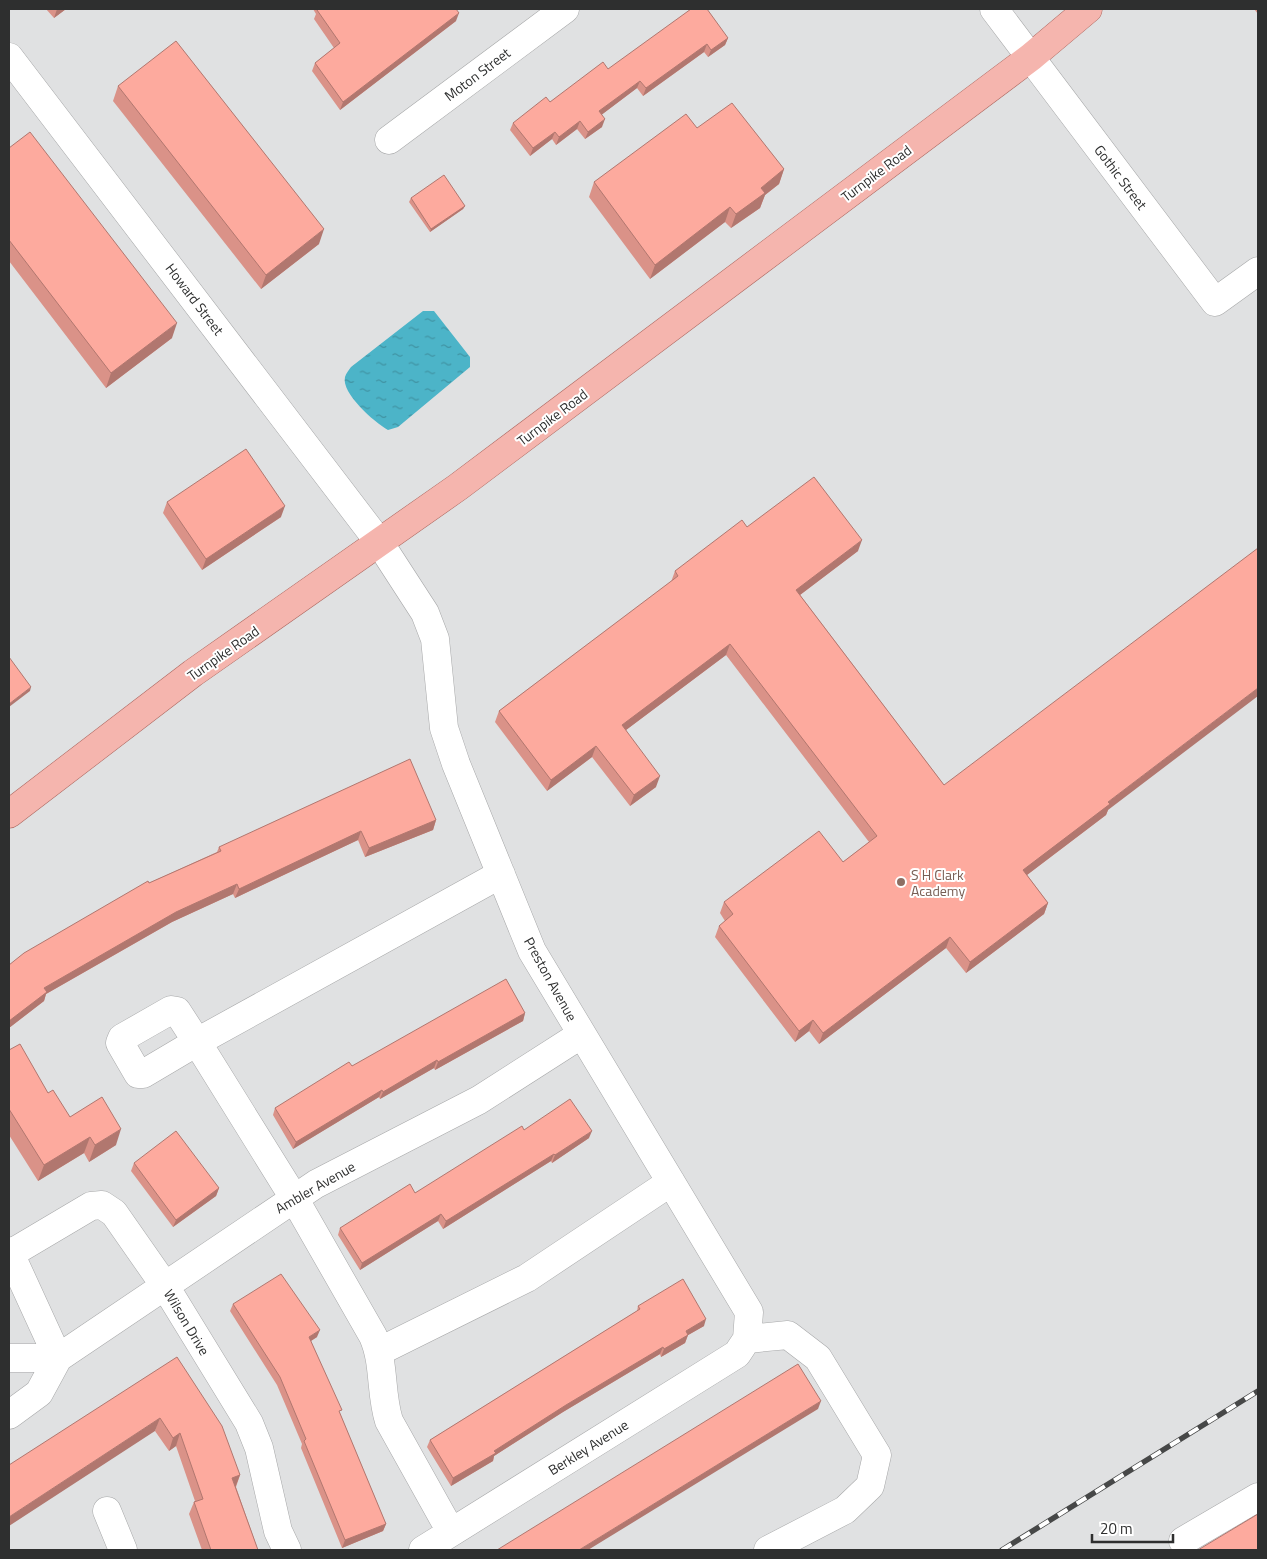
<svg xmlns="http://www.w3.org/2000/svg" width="1267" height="1559" font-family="'Titillium Web',sans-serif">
  <defs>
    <pattern id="water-ripples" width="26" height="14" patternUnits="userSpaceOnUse" patternTransform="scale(1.25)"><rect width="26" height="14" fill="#4cb4c8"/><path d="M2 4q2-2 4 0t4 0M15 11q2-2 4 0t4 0" fill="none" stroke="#4093a3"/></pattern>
  </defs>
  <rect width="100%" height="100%" fill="#e0e1e2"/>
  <path fill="url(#water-ripples)" d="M423,311H434L470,357V367L398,427L388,430C374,422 341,393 345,377C346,373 349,370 351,367Z"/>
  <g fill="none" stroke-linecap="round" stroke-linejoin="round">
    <g stroke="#a7a8a9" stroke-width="29">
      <path id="minor" d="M994,9L1215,302L1258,271
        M9,57L379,542L425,613L435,639L444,728L456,764L532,951L749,1312L747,1339
        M389,140L565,9
        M171,1010L177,1011L197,1042L143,1074H138L120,1043L122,1038Z
        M9,1251L58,1358L316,1184L479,1100L582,1034
        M10,1254L91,1206L102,1205L114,1213L165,1286L249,1423L259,1448L278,1531L287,1550
        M747,1339L788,1335L818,1358L877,1455L870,1486L845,1510L768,1550
        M380,1351L527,1278L671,1182
        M9,1358H58L39,1393L9,1415
        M107,1511L123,1550
        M451,1532L389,1421C380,1393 385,1363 373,1336L294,1198L197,1042L501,874
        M1183,1541L1258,1497
        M423,1550L737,1354L747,1339"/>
    </g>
    <g stroke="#ab665e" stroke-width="29">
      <path id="major" d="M9,814L193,673L458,487L1031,57L1088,9"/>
    </g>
    <use href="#minor" stroke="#fff" stroke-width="28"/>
    <use href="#major" stroke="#f5b5ae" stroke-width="28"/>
    <g stroke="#474848" stroke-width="5.5">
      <path id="rail" d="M1002,1550L1258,1391"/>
    </g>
    <use href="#rail" stroke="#fff" stroke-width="4" stroke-dasharray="11" stroke-linecap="butt"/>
  </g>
  <path fill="#da9288" d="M46,9H66L54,18Z
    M313,9H456V21L340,110L312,71L315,63L334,48L314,19L316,14Z
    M1254,9H1258V14Z
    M728,38L725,45L708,57L704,52L643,96L637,88L601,115L602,127L585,139L577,129L556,145L552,139L530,156L510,130L513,123L608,69Z
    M118,86L319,244L261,289L113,101Z
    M697,128L784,169L779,184L765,195L760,208L731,228L725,222L650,279L589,197L594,182Z
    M9,148L172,338L106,388L9,261Z
    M411,198L465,206L463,209L430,232L409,202Z
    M167,502L281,517L202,570L163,513Z
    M747,527L858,551L800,595L944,785L1108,810L1106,815L1027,875L1048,903L1044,914L966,973L946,948L819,1044L809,1031L795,1042L715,937L719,926L725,921L720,913L724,902L843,862L869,842L726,655L626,730L656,787L630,806L592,757L547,791L495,722L499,711L671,582L675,571Z
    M436,820L433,830L365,857L358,840L235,898L233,894L172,922L46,994L44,1001L9,1028V965L149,883L217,852L219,847Z
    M525,1013L523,1021L435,1070L434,1068L380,1099L379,1097L293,1149L273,1115L275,1108L352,1066Z
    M9,1050L70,1117L116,1145L89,1162L84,1153L38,1181L9,1135Z
    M524,1130L589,1138L552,1163L551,1161L443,1229L438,1221L360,1270L338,1235L340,1228L415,1193Z
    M134,1163L219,1188L216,1196L173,1227L131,1171Z
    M233,1304L317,1337L311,1341L340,1414L386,1524L383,1531L342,1548L301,1448L302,1444L277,1385L230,1311Z
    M638,1306L704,1326L688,1335L685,1343L661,1357L660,1354L563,1412L494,1456L493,1461L451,1486L427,1447L430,1440L637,1311Z
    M177,1357L240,1475L236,1487L258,1550H202L189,1514L194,1502L195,1501L176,1446L169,1451L155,1431Z"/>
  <path fill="#b1776f" d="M57,9H66L54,18Z
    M459,13L456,21L340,110L343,102Z
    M728,38L725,45L708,57L711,50Z
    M707,44L704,52L643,96L646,88Z
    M640,81L637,88L596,119L599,111Z
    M605,119L602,127L585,139L588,132Z
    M580,121L577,129L556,145L559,137Z
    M555,132L552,139L530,156L533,148Z
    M784,169L779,184L765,195L760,208L731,228L736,214L761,188Z
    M465,206L463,209L430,232L431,229Z
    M730,207L725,222L650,279L655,265Z
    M324,229L319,244L261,289L266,275Z
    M177,323L172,338L106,388L111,373Z
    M285,506L281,517L202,570L206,559Z
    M862,540L858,551L792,601L796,590Z
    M730,644L726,655L618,736L622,725Z
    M31,687L30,691L9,707V704Z
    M1258,688V696L1108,810L1106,815L1019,881L1023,870L1108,802Z
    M596,746L592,757L547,791L551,780Z
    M660,776L656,787L630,806L634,795Z
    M436,820L433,830L365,857L369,848Z
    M361,831L358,840L235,898L239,889Z
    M237,884L233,894L172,922L46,994L44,1001L9,1028V1021L44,988L176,912Z
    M1048,903L1044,914L966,973L970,962Z
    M950,937L946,948L819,1044L823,1033Z
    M525,1013L523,1021L435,1070L438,1062Z
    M813,1020L809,1031L795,1042L799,1031Z
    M437,1060L434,1068L380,1099L383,1092Z
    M382,1090L379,1097L293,1149L296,1142Z
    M121,1129L116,1145L89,1162L95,1145Z
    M592,1131L589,1138L552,1163L555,1155Z
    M90,1137L84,1153L38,1181L44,1165Z
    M554,1154L551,1161L443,1229L446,1221Z
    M219,1188L216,1196L173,1227L176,1220Z
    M441,1214L438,1221L360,1270L362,1263Z
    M706,1319L704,1326L683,1338L686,1331Z
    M320,1330L317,1337L306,1344L309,1337Z
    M688,1335L685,1343L661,1357L664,1349Z
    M663,1347L660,1354L563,1412L494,1456L493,1461L451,1486L453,1478L494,1451L566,1405Z
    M821,1401L818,1409L588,1550H579Z
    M160,1418L155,1431L9,1526V1517Z
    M180,1433L176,1446L169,1451L173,1438Z
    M240,1475L235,1488L232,1478Z
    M386,1524L383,1531L342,1548L345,1540Z"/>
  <path fill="#fdaa9e" stroke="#b1776f" d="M319,9H456L459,13L343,102L315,63L340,43L317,10Z
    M691,9H707L728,38L711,50L707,44L646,88L640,81L599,111L605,119L588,132L580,121L559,137L555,132L533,148L513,123L546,97L550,102L603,62L608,69Z
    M176,41L324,229L266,275L118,86Z
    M732,103L784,169L761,188L765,193L736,214L730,207L655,265L594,182L686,114L697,128Z
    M30,132L177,323L111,373L9,240V148Z
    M444,175L465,206L431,229L411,198Z
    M246,449L285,506L206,559L167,502Z
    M814,477L862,540L796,590L944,785L1258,548V688L1108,802L1110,804L1023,870L1048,903L970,962L950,937L823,1033L813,1020L799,1031L719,926L733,914L724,902L819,831L843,862L877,836L730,644L622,725L660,776L634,795L596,746L551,780L499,711L678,576L675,571L742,520L747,527Z
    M9,657L31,687L9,704Z
    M410,759L436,820L369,848L361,831L239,889L237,884L176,912L44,988L47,992L9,1021V965L24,953L148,881L149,883L221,851L219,847Z
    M506,979L525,1013L438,1062L437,1060L383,1092L382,1090L296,1142L275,1108L349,1062L352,1066Z
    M20,1044L48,1093L53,1090L70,1117L102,1097L121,1129L95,1145L90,1137L44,1165L9,1109V1050Z
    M570,1099L592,1131L555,1155L554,1154L446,1221L441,1214L362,1263L340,1228L410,1184L415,1193L522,1126L524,1130Z
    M176,1131L219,1188L176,1220L134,1163Z
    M281,1274L320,1330L309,1337L342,1410L339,1411L386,1524L345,1540L304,1441L306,1439L280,1377L233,1304Z
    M683,1279L706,1319L686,1331L688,1335L664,1349L663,1347L566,1405L494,1451L496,1453L453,1478L430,1440L640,1309L638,1306Z
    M177,1357L222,1426L240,1475L232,1478L258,1550H211L194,1502L203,1499L180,1433L173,1438L160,1418L9,1517V1465Z
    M798,1364L821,1401L579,1550H497Z
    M1258,1514V1550H1198Z"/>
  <circle fill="#8d6e63" stroke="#fff" stroke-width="2" cx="901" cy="882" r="5"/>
  <g text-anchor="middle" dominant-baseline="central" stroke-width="4" stroke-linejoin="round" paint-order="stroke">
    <g font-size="14" fill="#2e2f2f" stroke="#fff">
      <text transform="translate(477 74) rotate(-37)">Moton Street</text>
      <text transform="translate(876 173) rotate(-37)">Turnpike Road</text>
      <text transform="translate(1121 177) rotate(53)">Gothic Street</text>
      <text transform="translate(195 299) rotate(53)">Howard Street</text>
      <text transform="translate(552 417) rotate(-37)">Turnpike Road</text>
      <text transform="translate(223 653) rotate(-35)">Turnpike Road</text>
      <text transform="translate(551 979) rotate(61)">Preston Avenue</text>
      <text transform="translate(315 1187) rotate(-30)">Ambler Avenue</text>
      <text transform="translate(187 1322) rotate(59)">Wilson Drive</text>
      <text transform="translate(588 1447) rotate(-32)">Berkley Avenue</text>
    </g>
    <g font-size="14" fill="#785e54" stroke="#fff" text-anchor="start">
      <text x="911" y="874">S H Clark<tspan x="911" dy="16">Academy</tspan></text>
    </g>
  </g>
  <rect width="1267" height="1559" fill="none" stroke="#2e2f2f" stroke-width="20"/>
  <path d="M1092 1534v8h81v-8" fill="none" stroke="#2e2f2f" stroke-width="2.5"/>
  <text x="1100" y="1534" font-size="15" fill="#2e2f2f" stroke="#ffffff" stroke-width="4" paint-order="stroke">20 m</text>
</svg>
